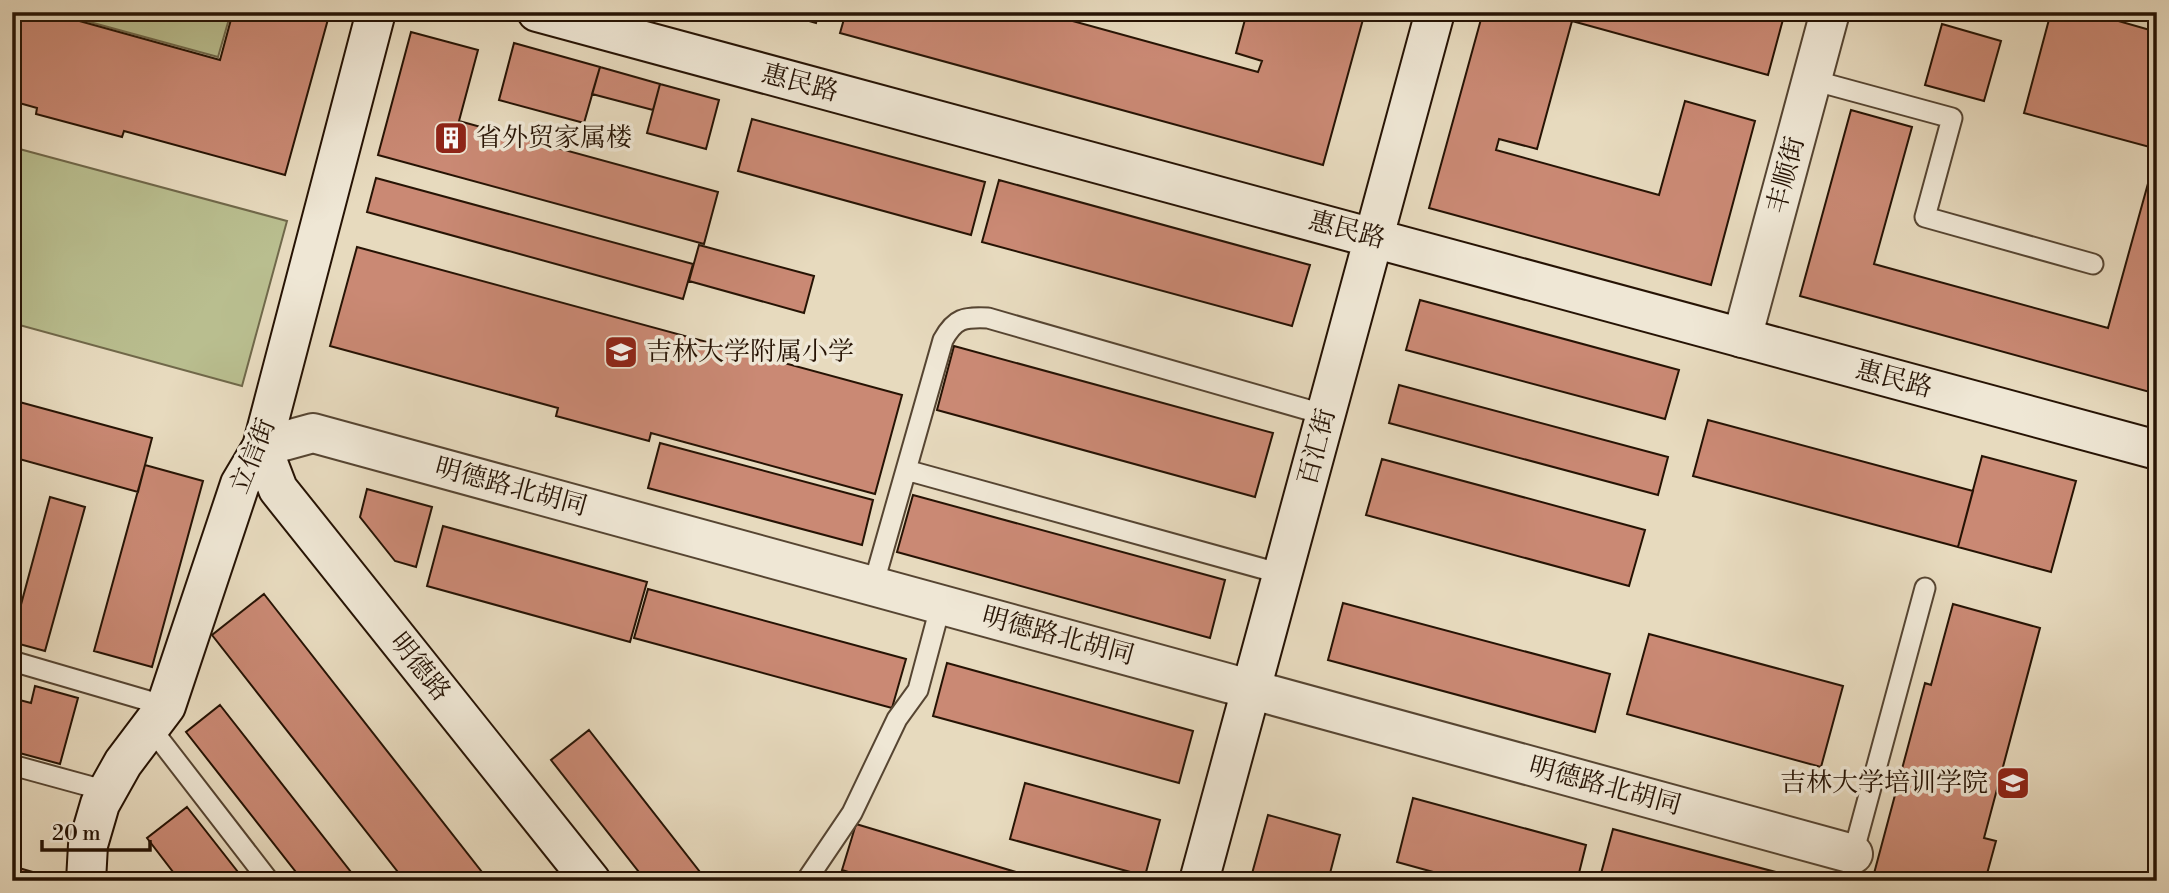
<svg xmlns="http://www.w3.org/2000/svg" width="2169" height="893" font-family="'Libre Bodoni','Noto Serif SC',serif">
  <rect width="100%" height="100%" fill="#e7dabe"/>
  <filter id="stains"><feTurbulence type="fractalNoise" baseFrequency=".00286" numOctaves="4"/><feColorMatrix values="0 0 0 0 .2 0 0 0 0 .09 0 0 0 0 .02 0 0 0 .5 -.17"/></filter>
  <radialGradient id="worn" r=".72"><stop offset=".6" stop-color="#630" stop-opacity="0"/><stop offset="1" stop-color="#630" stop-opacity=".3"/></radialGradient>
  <path fill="#b9be8f" stroke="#70684a" stroke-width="2" d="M53,12H231L218,57Z
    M12,147L287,221L242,386L12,323Z"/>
  <path fill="#ca8974" stroke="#261304" stroke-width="2" d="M12,12H47L220,60L233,12H330L285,175L124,131L122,137L36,114L37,108L12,101Z
    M778,12H819L816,23Z
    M846,12H1040L1258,72L1262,61L1236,53L1247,12H1365L1323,165L840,33Z
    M1483,12H1785L1768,75L1572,21L1537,149L1499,139L1496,150L1659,195L1685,101L1755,121L1711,285L1429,208Z
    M2051,12H2087L2157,32V149L2024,113Z
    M1942,24L2001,41L1984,101L1925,85Z
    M411,32L478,50L459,121L718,192L704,244L378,155Z
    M514,43L600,67L584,123L499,100Z
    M600,67L660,84L653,110L592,94Z
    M660,84L719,100L706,149L647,133Z
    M1851,110L1912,127L1874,264L2108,328L2157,151V394L1800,296Z
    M752,119L985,182L971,235L738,171Z
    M376,178L693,264L683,299L367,212Z
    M999,180L1310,265L1292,326L982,242Z
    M699,245L814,276L804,313L689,281Z
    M357,247L902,395L875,494L651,433L649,441L556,416L558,408L330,346Z
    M1420,300L1679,370L1665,419L1406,350Z
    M954,346L1273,433L1255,497L937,410Z
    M1399,385L1668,457L1658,495L1389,423Z
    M12,400L152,438L138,492L12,457Z
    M1708,420L1973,491L1958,547L1693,476Z
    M660,443L873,500L862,545L648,488Z
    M1982,456L2076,481L2051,572L1958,547Z
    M1382,459L1645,530L1629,586L1366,515Z
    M145,465L203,481L152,667L94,651Z
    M367,489L432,507L416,567L395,561L360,517Z
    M913,495L1225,580L1210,638L897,552Z
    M50,497L85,507L45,651L12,642V638Z
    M443,526L647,582L630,642L427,586Z
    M648,589L906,659L892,708L634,638Z
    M264,594L489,881H405L212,635Z
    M1343,603L1610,674L1595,732L1328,660Z
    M1953,604L2040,628L1984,838L1996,841L1985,881H1872L1925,683L1931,685Z
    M1649,634L1843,686L1821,767L1627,714Z
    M947,663L1193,731L1179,783L933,716Z
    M35,686L78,698L60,764L12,751V698L31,703Z
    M220,705L358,881H303L186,732Z
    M589,730L707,881H646L551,760Z
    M1025,783L1160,820L1145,876L1010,839Z
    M1413,798L1586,845L1577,881H1466L1397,862Z
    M187,807L245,881H180L147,838Z
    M1268,815L1340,835L1328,881H1250Z
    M856,824L1046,881H877L842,870Z
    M1613,829L1791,876L1789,881H1599Z
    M12,866L43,875L41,881H12Z"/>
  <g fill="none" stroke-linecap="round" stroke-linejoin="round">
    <g stroke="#564532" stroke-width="23">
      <path id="lane" d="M1812,80L1952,118L1925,217L2093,264
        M906,470L1282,574
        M873,586L943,340C955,318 964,317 988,318L1326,415
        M12,661L166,706
        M150,727L269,881
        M12,765L107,791
        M1853,854L1925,588
        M806,881L852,813L897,719L918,690L941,604"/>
    </g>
    <g stroke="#564532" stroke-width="42">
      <path id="street" d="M1742,338L1830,12
        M262,447L313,433L1853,854"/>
    </g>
    <g stroke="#261304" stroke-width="42">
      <path id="secondary" d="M537,12L2157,450
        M262,447L278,489L591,881
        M86,881L88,845L100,804L123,763L166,706L240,484L262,447L376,12
        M1199,881L1435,12"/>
    </g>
    <use href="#lane" stroke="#efe7d5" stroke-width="19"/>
    <use href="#street" stroke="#efe7d5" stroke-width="38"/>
    <use href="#secondary" stroke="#efe7d5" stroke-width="38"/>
  </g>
  <defs>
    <g id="building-square" transform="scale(1.75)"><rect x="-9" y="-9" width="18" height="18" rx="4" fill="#8f2418" stroke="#efe7d5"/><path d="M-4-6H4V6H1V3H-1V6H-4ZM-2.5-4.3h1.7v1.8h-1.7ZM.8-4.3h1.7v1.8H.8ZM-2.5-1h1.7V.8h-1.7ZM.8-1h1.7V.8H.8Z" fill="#fff"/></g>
    <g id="school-square" transform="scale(1.75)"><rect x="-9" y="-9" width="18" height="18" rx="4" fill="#8f2418" stroke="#efe7d5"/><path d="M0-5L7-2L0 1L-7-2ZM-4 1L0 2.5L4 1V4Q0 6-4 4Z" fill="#fff"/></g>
    <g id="university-square" transform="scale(1.75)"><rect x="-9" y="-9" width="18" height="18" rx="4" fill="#8f2418" stroke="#efe7d5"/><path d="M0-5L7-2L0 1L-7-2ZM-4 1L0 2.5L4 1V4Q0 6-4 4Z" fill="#fff"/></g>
  </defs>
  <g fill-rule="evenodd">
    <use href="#building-square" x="451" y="138"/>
    <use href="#school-square" x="621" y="352"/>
    <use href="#university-square" x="2013" y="783"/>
  </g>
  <g text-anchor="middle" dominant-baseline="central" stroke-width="7" stroke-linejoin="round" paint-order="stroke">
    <g font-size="26" fill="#261304" stroke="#efe7d5">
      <text transform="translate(800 83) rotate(15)">惠民路</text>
      <text transform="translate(1786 175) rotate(-75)">丰顺街</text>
      <text transform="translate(1347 230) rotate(15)">惠民路</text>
      <text transform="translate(1894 379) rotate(15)">惠民路</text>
      <text transform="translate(1317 447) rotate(-75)">百汇街</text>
      <text transform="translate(253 456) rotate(-68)">立信街</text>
      <text transform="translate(511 487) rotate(15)">明德路北胡同</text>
      <text transform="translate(1058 636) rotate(15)">明德路北胡同</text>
      <text transform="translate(420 667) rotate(51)">明德路</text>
      <text transform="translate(1605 786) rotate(15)">明德路北胡同</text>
    </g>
    <g font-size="26" fill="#261304" stroke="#efe7d5" text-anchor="start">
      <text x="476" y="138">省外贸家属楼</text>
      <text x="646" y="352">吉林大学附属小学</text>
      <text x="1988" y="783" text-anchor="end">吉林大学培训学院</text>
    </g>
  </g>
  <rect width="2169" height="893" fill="none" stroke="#e7dabe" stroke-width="42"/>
  <rect x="14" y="14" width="2141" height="865" fill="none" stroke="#261304" stroke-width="3.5"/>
  <rect x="21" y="21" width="2127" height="851" fill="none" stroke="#261304" stroke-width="2"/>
  <path d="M42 840v10h108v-10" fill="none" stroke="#261304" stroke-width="3.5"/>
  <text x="52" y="840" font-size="21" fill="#261304" stroke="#efe7d5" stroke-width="5" paint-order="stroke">20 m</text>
  <rect width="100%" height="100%" filter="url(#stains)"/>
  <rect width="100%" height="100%" fill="url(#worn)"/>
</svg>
